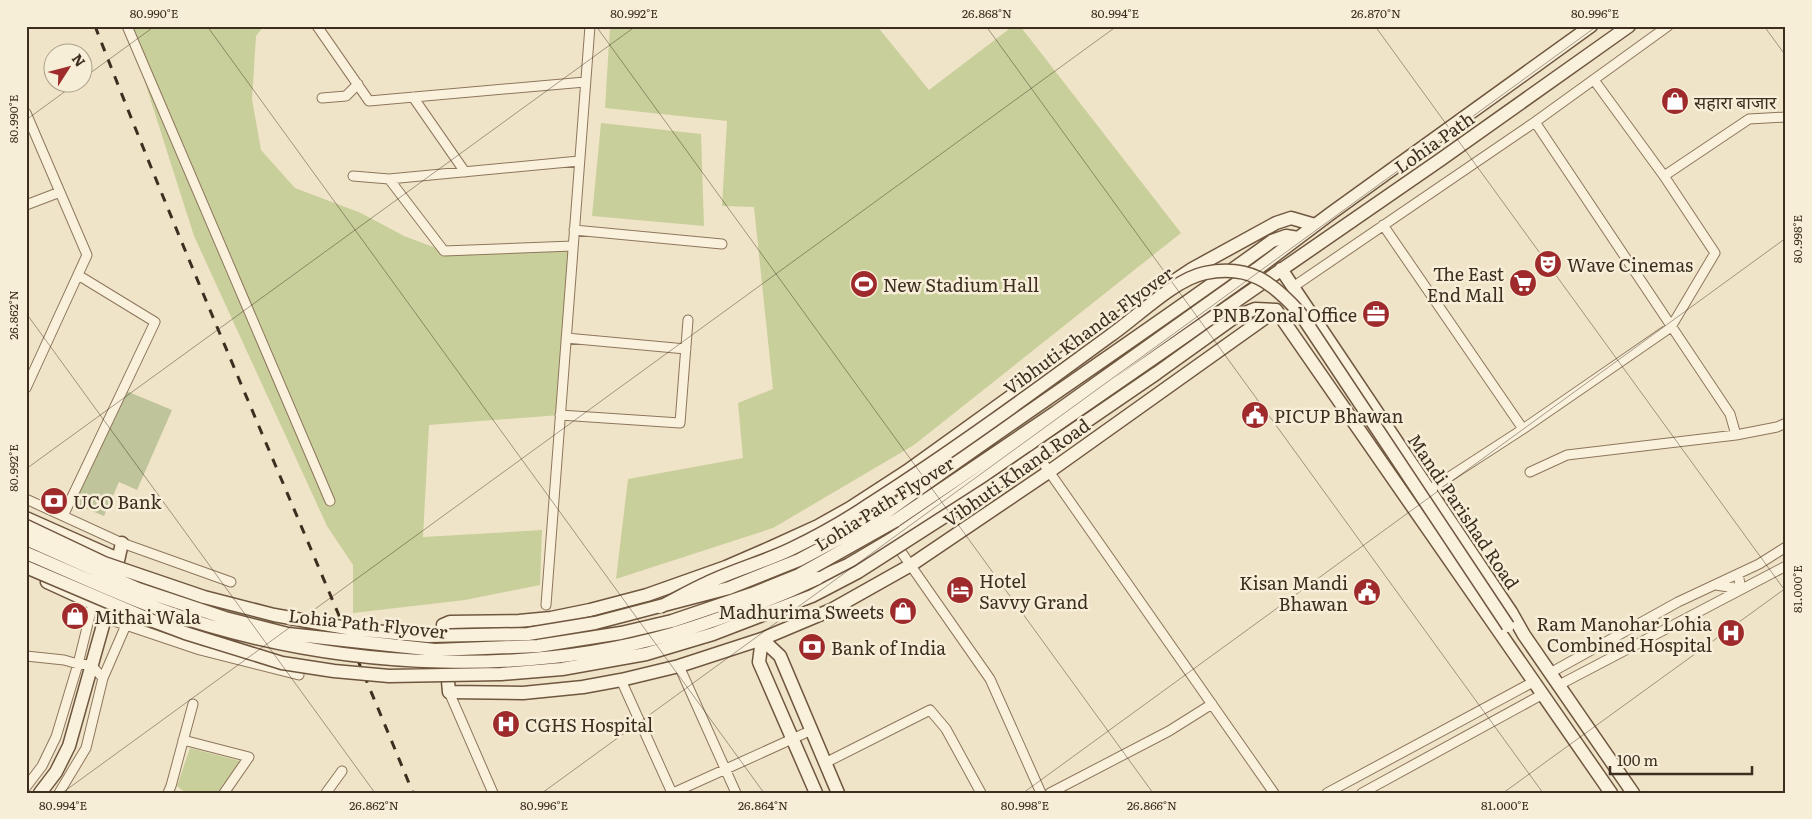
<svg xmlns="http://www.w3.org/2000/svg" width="1812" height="819" font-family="Literata,'Noto Sans Devanagari',serif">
  <rect width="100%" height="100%" fill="#f0e4c8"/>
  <path fill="#c9cf9b" d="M127,26H264L256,36L252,99L261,150L295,188L361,213L404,236L444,251L573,246L560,415L429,425L423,537L542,530L540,585L465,600L353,613V565L327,526L194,236Z
    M610,26H877L929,90L1013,26H1020L1181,233L914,445L773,528L616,579L628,479L743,458L738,403L773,389L754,207L722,206L727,121L605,108Z
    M601,123L701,134L704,226L592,216Z
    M190,748L240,761L217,793H186L177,786Z"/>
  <path fill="#bfc49a" d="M124,390L172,410L137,490L119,482L104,516L75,504Z"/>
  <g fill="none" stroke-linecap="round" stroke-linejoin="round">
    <g stroke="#8d765c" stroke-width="11">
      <path id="street" d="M127,26L330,501
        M317,26L369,101L585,82
        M413,97L465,172
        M322,98L346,96L358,84
        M26,113L87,255L26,388
        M1535,122L1730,414L1736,435
        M353,176L389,179L579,161
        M1664,176L1749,119L1786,117
        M389,179L444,251L573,246
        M26,205L60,192
        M1383,225L1523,429
        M574,230L722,244
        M1293,287L1535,122L1668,26
        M566,338L686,349
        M560,415L680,423L688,320
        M1034,450L1274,793
        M1530,472L1567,455L1736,435L1777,427L1786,423
        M1429,490L1523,429L1671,327L1715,253L1664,176L1594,80
        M26,499L122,543L231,582
        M63,516L155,322L78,275
        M895,543L990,679L1041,793
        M1716,585L1741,589L1738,574
        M546,605L590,26
        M105,618L200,650L299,675
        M26,656L64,660L78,664L93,603
        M679,666L736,793
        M1550,673L1678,602L1759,564L1786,547
        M103,678L126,625
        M621,680L672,793
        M1559,685L1786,566
        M449,692L493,793
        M183,740L249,757L224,793
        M825,763L930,710L946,729L981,793
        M26,787L42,766L56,737L78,664L91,665L103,678L86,748L59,793
        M168,793L171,786L193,704
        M326,793L342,771
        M673,793L812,730
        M1050,793L1169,731L1212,704
        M1327,793L1535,681
        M1362,793L1543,694"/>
    </g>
    <g stroke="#6f573f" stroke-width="15">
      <path id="secondary" d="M1281,269L1511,612L1524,635L1633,793
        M1276,310L1050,471L911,565L831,610L762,639L679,666L621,680L583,687L523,693L449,692L443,625L450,622L519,621L551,618L590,610L647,595L726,567L772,547L818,526L850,508L907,471L1135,307L1192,269L1276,223L1291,218L1315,225
        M1276,310L1611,793
        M1235,317L1255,309L1276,310
        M888,511C1015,419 1146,333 1272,241L1286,236L1298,238
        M26,518L118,559
        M895,521L1056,412L1257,269L1330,214L1591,26
        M818,578L848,565L892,539L1440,160L1629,26
        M47,582L106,609
        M762,639L780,656L838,793
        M762,639L759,662L816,793
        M40,793L56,772L69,746L105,618L122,543"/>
    </g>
    <use href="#street" stroke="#faf1dc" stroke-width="9"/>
    <use href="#secondary" stroke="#faf1dc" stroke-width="12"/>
    <path stroke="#3d2e20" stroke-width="3" stroke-dasharray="9 9" stroke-linecap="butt" d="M95,26C195,284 308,537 413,793"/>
    <g stroke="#6f573f" stroke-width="15" stroke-linecap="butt">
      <path id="secondary-bridge" d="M26,526L104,563L204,597L274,615L352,629L428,636L528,634L595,623L729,588L799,560L861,527L888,511
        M26,539L138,589L225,618L288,634L435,650L538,646L621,633L672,621L752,594L799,575L895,521
        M26,553C87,579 147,608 210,626C355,668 526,676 672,634C722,619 771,600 818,578
        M26,567L153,621L185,633L282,663L334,671L389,676L501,674L562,669L646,654L713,634L812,596L858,572L992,486L1157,373L1235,317
        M660,607C676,599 691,590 707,583C734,570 764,562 791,549C818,536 845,521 870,504C953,451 1032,393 1111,335C1137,317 1175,279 1205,273C1249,264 1272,282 1300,313L1508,626"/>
    </g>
    <use href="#secondary-bridge" stroke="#faf1dc" stroke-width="12"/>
  </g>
  <path fill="none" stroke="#3d2e20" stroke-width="1" stroke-opacity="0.45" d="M207,26L764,793M596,26L1153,793M986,26L1543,793M1375,26L1786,592M1764,26L1786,56M82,79L155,26M26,120L78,82M26,313L375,793M26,469L636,26M62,793L1117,26M542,793L1597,26M1023,793L1786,238M1503,793L1786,588"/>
  <defs>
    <g id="shop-disc" transform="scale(1.4375)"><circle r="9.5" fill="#9e2a2b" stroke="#f7eed8"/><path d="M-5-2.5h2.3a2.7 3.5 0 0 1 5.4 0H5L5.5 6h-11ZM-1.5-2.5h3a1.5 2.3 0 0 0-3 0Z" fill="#fff"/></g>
    <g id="theatre-disc" transform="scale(1.4375)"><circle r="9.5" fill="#9e2a2b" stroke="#f7eed8"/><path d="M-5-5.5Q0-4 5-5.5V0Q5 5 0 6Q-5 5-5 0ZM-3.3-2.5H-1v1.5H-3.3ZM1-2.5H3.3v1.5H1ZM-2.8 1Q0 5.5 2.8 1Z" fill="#fff"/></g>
    <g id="supermarket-disc" transform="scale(1.4375)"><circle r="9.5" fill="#9e2a2b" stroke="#f7eed8"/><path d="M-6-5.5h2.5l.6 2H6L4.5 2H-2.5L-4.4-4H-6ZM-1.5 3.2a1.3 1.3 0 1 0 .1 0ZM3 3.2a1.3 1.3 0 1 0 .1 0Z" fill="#fff"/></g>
    <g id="stadium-disc" transform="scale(1.4375)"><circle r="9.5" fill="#9e2a2b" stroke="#f7eed8"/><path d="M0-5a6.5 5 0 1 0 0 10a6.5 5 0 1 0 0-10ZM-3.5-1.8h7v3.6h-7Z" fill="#fff"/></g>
    <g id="office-disc" transform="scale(1.4375)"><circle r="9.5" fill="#9e2a2b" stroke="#f7eed8"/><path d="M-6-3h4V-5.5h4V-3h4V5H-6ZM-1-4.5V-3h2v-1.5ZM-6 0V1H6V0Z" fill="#fff"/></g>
    <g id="civic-disc" transform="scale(1.4375)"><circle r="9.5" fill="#9e2a2b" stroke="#f7eed8"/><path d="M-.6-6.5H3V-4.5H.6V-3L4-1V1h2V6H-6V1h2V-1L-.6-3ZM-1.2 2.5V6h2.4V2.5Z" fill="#fff"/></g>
    <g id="bank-disc" transform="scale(1.4375)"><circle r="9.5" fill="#9e2a2b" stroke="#f7eed8"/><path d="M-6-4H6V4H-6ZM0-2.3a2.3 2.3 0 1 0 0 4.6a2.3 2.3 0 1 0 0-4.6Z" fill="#fff"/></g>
    <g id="hotel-disc" transform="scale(1.4375)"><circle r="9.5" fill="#9e2a2b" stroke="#f7eed8"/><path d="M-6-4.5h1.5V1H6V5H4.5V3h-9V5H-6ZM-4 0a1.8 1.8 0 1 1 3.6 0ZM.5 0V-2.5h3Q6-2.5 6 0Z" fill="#fff"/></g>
    <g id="hospital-disc" transform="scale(1.4375)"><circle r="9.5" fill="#9e2a2b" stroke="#f7eed8"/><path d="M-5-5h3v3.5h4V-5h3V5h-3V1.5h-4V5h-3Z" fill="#fff"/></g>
  </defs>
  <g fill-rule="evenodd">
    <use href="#shop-disc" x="1675" y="101"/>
    <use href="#theatre-disc" x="1548" y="264"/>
    <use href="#supermarket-disc" x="1523" y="283"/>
    <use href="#stadium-disc" x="864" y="284"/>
    <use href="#office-disc" x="1376" y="314"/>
    <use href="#civic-disc" x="1255" y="415"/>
    <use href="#bank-disc" x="54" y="501"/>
    <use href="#hotel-disc" x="960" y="590"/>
    <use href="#civic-disc" x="1367" y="592"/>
    <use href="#shop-disc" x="903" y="611"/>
    <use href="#shop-disc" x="75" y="616"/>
    <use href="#hospital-disc" x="1731" y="633"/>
    <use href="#bank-disc" x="812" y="647"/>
    <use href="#hospital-disc" x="506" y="724"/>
  </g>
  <g text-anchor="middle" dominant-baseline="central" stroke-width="5" stroke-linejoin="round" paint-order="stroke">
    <g font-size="18" fill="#3d2e20" stroke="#f7eed8" text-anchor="start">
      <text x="1694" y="101">सहारा बाजार</text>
      <text x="1567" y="264">Wave Cinemas</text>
      <text x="1504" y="273" text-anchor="end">The East<tspan x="1504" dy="21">End Mall</tspan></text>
      <text x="883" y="284">New Stadium Hall</text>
      <text x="1357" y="314" text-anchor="end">PNB Zonal Office</text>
      <text x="1274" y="415">PICUP Bhawan</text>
      <text x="73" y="501">UCO Bank</text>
      <text x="979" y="580">Hotel<tspan x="979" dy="21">Savvy Grand</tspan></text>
      <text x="1348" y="582" text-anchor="end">Kisan Mandi<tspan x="1348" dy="21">Bhawan</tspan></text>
      <text x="884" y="611" text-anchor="end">Madhurima Sweets</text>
      <text x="94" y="616">Mithai Wala</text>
      <text x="1712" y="623" text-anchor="end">Ram Manohar Lohia<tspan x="1712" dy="21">Combined Hospital</tspan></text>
      <text x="831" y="647">Bank of India</text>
      <text x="525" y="724">CGHS Hospital</text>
    </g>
    <g font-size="18" fill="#3d2e20" stroke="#f7eed8">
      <text transform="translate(1434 142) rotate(-35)">Lohia Path</text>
      <text transform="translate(1088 330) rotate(-36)">Vibhuti Khanda Flyover</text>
      <text transform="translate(1016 472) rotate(-35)">Vibhuti Khand Road</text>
      <text transform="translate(884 503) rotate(-32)">Lohia Path Flyover</text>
      <text transform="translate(1464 511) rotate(56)">Mandi Parishad Road</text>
      <text transform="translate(368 623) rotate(6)">Lohia Path Flyover</text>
    </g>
  </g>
  <rect width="1812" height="819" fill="none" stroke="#f7eed8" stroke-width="55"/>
  <g transform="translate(68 68) rotate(54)"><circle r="24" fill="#f7eed8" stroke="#ada18e"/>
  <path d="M0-4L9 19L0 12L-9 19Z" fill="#9e2a2b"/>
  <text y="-8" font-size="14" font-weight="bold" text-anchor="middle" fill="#3d2e20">N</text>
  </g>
  <path d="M1610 766v8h142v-8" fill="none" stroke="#3d2e20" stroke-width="2.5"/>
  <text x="1617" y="766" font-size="15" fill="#3d2e20" stroke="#f7eed8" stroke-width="4" paint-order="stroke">100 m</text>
  <rect x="28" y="28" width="1756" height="764" fill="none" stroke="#3d2e20" stroke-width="2"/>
  <g font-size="12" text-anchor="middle" fill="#3d2e20">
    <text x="154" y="18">80.990°E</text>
    <text x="634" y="18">80.992°E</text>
    <text x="987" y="18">26.868°N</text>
    <text x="1115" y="18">80.994°E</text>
    <text x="1376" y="18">26.870°N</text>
    <text x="1595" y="18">80.996°E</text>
    <text transform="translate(14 119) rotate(-90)" y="4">80.990°E</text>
    <text transform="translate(1798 239) rotate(-90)" y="4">80.998°E</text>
    <text transform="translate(14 315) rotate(-90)" y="4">26.862°N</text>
    <text transform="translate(14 468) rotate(-90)" y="4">80.992°E</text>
    <text transform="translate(1798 589) rotate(-90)" y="4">81.000°E</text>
    <text x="63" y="810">80.994°E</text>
    <text x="374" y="810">26.862°N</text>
    <text x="544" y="810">80.996°E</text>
    <text x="763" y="810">26.864°N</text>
    <text x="1025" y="810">80.998°E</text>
    <text x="1152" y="810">26.866°N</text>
    <text x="1505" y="810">81.000°E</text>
  </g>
</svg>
